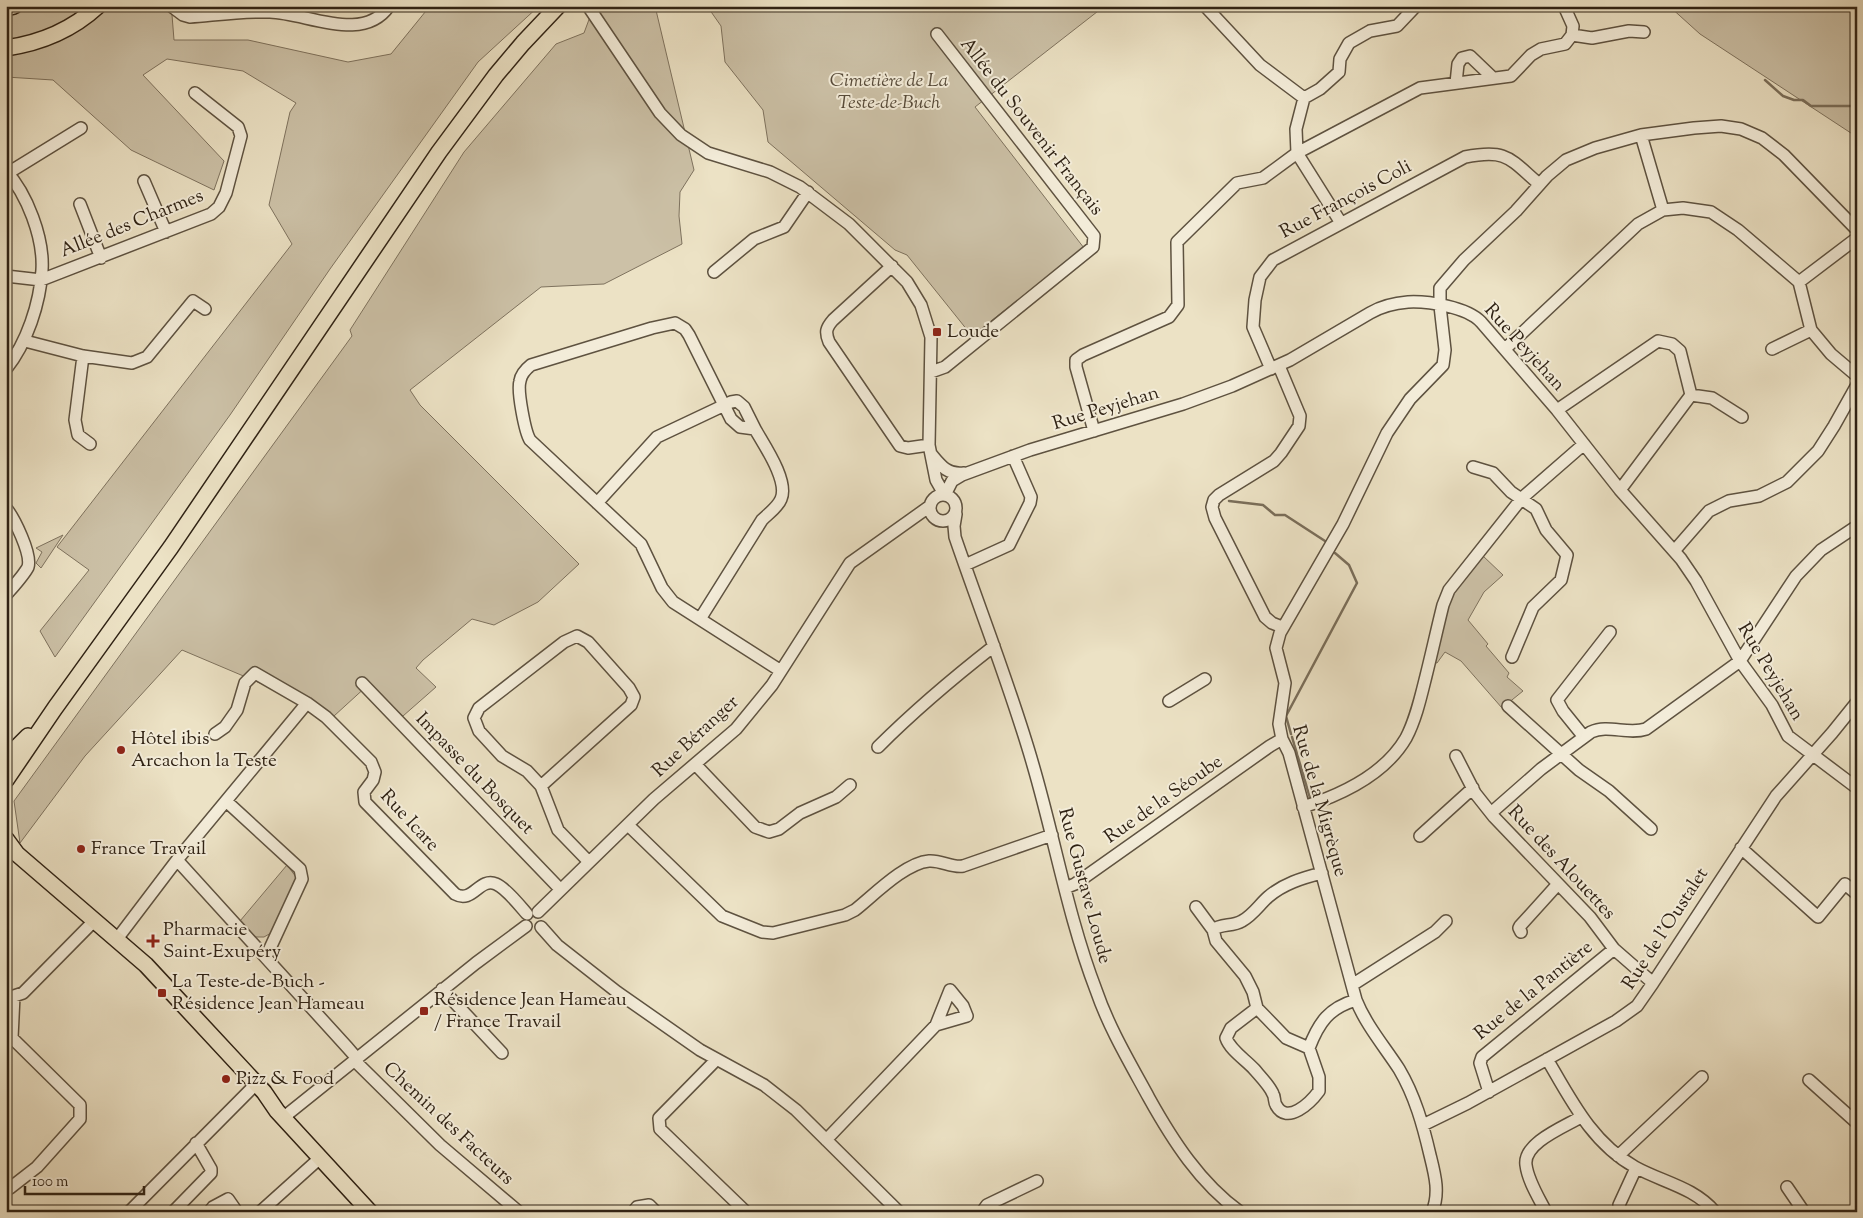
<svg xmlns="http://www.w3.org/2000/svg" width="1863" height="1218" font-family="'Sorts Mill Goudy',serif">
  <rect width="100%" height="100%" fill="#ece2c5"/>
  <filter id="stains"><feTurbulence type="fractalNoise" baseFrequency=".004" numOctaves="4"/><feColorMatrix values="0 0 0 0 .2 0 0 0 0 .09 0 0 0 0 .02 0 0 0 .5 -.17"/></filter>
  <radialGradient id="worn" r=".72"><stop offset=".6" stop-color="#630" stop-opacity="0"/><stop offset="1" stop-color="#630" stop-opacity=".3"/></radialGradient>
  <path fill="#ccc1a7" stroke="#7e725e" d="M6,6H165L172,15L174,40H248L348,62L391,54L430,6H539L478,62L330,269L230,415L55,657L40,631L89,570L57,547L292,244L269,205L290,112L296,103L243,71L167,59L143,75L224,161L214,190L131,150L53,80L6,77Z
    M594,6H655L694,170L680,192L679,216L682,244L604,284L541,287L410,390L420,405L579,564L538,602L494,625L472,619L423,660L416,668L436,687L403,716L368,685L334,716L319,708L182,650L85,756L20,843L14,801L352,336L350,330L464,152L556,44L584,33Z
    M707,6H1101L1102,8L975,107L1084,248L972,336L907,255L895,250L768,142L763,110L725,62L721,26Z
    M1669,6H1857V137L1700,34Z
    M63,535L41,568L36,563L42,552L36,548Z
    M1482,555L1503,575L1484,592L1468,620L1488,644L1486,646L1509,673L1507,677L1523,691L1502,708L1461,661L1445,652L1437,663L1433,662L1446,609L1454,592Z
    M287,865L296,877L294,886L271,933L264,937H256L240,921Z"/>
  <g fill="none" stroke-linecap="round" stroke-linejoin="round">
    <path stroke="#7a6e5a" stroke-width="2.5" d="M1765,80L1783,96L1794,100H1803L1811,106H1857
      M1229,501L1263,505L1275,515H1285L1325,541
      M1291,734L1286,716L1357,583L1349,565L1335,553
      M1292,737L1310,798"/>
    <g stroke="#5e5240" stroke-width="14">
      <path id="minor" d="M171,6L183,15L190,17C216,15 244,11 270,12C307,13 363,44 389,6
        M588,6L660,113L681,135L708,153L770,172L800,187L849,224L907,282L921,305L931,337L929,445L936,480L944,494
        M1205,6L1260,65L1304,98
        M1416,6L1397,26L1370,31L1349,43L1340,59L1339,72L1320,89L1304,98L1296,129L1297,153L1420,88L1511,76L1531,55L1541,49L1565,44L1572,35
        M1564,6L1573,26L1572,35
        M1572,35L1592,38L1629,31L1644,32
        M1456,83L1458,64L1462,58L1470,56L1493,78
        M1641,135L1663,210
        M6,171C27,194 44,238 42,270C40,303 27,343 6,369
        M8,173L81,128
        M144,181L166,232
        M80,204L101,258
        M892,266L833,320C826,328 825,332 829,342L900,446L908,448L929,445
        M714,272L754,239L784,227L808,192
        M6,276L41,280L211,214L219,207L226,193L241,136L238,127L195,93
        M1799,282L1857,238
        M25,341L83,356L132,363L147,357L193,301L205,309
        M1505,349L1638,224L1663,210L1683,208L1711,212L1738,230L1799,282L1811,330L1831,354L1857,376
        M1772,349L1811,330
        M83,356L75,420L78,435L90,444
        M1279,366L1300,416L1299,426L1281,453L1274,461L1219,495L1214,500L1212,507L1215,518L1265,617L1272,623L1282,627
        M1271,369L1253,327L1255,300L1260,277L1273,260L1465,157C1507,149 1509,158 1539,184
        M931,372L945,367L1093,247L1094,236L937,34
        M1691,395L1712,398L1742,417
        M1557,410L1658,341L1672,344L1680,351L1691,395L1620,490
        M1094,431L1076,367V360L1083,355L1169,317L1178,305L1177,242L1237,183L1263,178L1297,153L1341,223
        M932,455C941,466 948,475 964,473
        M1473,467L1493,473L1511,492L1536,509L1546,530L1567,555L1561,580L1533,607L1512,657
        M930 508a13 13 0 1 1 26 0a13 13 0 1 1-26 0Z
        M945,495L952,481L962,475L1030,450L1183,404L1232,386L1290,360L1370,313C1382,306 1395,303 1408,302C1428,301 1467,307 1481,322L1557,410L1620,490L1681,559L1696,581L1740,661L1772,705L1788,736L1857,788
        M597,503L657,437L731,402L737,401L744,407L755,429
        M6,508C14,518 32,554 28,567C24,575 12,588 6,595
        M956,514L954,526L955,537C981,613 1011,688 1033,765C1055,840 1068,917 1096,990C1109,1028 1130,1063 1149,1098C1173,1141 1200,1183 1240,1212
        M1675,550L1709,511L1729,501L1759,496L1787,482L1818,451L1834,426L1857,385
        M965,565L1009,545L1030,503L1031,497L1013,456
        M700,619L762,520C769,513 778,507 781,499C789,481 764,445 755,429L740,427L731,419L689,335L685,329L675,323L652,328L531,365C526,369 521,374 520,381C517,391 525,432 530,440L641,544L662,588L673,602L781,671
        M362,683L560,889
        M1169,701L1205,679
        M1508,706L1579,770L1609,791L1651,829
        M215,734L225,727L237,710L245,683L255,673L307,703L326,717L371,762L375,772L373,780L364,792L365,802L455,894C473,904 479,877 496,884C506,888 520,906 527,914
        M1584,737L1563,711L1557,700L1610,632
        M878,747C914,711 953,678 994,646
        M1456,756L1475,793L1494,817L1590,917L1614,949L1653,983
        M695,764L755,827L769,832L779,829L800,813L836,797L850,785
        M541,786L631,705L634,697L629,688L588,642L577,636L564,642L479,708L474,718L479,731L502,756L527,771L541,786L558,830L589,862
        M226,801L300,869L302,879L266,957
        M1303,807C1341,795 1385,774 1406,738C1416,719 1421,696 1426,676C1432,652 1437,629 1443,605L1449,590L1522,498L1584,444
        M1491,813L1541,769L1591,732C1608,724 1628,735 1646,729L1740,661L1796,576L1821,550L1857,526
        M628,825L722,916L762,932L773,933L845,915L855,910C874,895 905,863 929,861C941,860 952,868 963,866L1052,835
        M1420,836L1473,788
        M1741,848L1818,917L1845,884L1857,894
        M177,860L347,1047L354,1055L357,1063L440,1145L519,1212
        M1065,888L1075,884L1270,746L1282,739
        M1196,907L1213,930L1216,941L1245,976L1253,992L1257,1008L1286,1038L1309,1048C1319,1022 1329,1008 1356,1000
        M538,912L654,799L736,729L772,685L850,563L930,506
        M541,927L557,945L617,992L700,1050L764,1085L796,1110L899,1212
        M1213,930C1221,923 1232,927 1242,921C1253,915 1259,905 1268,897C1283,884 1302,878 1322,873
        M1521,932L1519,928L1520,926L1558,884
        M117,939L177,860L307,703
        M1352,985L1435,932L1446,921
        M442,989L502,1053
        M1257,1008L1231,1028L1226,1038C1230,1050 1246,1060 1254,1069C1260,1076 1270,1086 1273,1094C1275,1097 1274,1102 1276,1105C1287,1126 1311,1102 1319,1091V1077L1309,1048
        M1547,1059C1571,1100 1592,1143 1635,1167C1662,1182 1694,1187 1715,1212
        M716,1060L659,1118L660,1129L746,1212
        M1809,1080L1857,1123
        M1489,1092L1480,1063L1482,1057L1614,949
        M284,1117L476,963L526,926
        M1423,1125L1468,1103L1616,1021L1637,1006L1653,983L1776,796L1832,733L1857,702
        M826,1140L936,1025L967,1016L963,1006L950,990L936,1025
        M1618,1156L1702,1077
        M6,1187L10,1188L37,1167L80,1119V1105L12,1038L14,996L23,993L95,920
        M1787,1187L1804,1212
        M129,1212L256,1084
        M173,1212L211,1173V1169L196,1143
        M209,1212L213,1207L228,1199L237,1212
        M260,1212L320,1158
        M633,1212L637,1207L649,1205L656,1212
        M982,1212L987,1205L1037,1181
        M1432,1212C1440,1193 1435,1175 1430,1155C1423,1125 1415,1096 1399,1069C1384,1046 1366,1025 1356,1000L1289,753L1282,739L1279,724L1285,683L1276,648L1280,633L1343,524L1387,433L1410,399L1443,365L1445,350L1440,306V288L1464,260L1516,211L1547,176L1566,160L1595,148L1641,135L1694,128L1721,126L1741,129L1762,138L1784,155L1857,230
        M1546,1212C1539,1198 1528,1181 1526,1165C1523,1143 1564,1127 1581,1117
        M1621,1212L1619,1205L1636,1168"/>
    </g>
    <g stroke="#2f2214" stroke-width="18">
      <path id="major" d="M6,8L14,6
        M6,48C41,43 72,30 98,6
        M6,758L28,736
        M6,780L55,708L171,547L439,152L496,75L523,43L558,6
        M6,839L17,854L146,965L264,1092L277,1111L370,1212"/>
    </g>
    <use href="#minor" stroke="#f3ecd9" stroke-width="11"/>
    <use href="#major" stroke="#ece2c5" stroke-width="15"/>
  </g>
  <g fill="#8f2418" stroke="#f3ecd9" stroke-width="2">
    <rect x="932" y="327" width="10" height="10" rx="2.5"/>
    <circle cx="121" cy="750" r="5"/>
    <circle cx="81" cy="849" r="5"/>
    <path d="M150.5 933.5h5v5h5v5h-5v5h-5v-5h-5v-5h5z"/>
    <rect x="157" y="988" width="10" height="10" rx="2.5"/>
    <rect x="419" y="1006" width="10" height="10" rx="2.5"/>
    <circle cx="226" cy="1079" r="5"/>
  </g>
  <g text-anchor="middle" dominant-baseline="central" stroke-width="4" stroke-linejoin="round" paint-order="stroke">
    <g font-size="19" font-style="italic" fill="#564a39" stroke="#f3ecd9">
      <text x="889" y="81">Cimetière de La<tspan x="889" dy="22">Teste-de-Buch</tspan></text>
    </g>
    <g font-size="19" fill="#2f2214" stroke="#f3ecd9">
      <text transform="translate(1031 127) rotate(52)">Allée du Souvenir Français</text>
      <text transform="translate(1346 200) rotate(-28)">Rue François Coli</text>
      <text transform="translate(132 224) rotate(-22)">Allée des Charmes</text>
      <text transform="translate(1524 348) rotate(48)">Rue Peyjehan</text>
      <text transform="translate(1106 409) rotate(-17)">Rue Peyjehan</text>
      <text transform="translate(1770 672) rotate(59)">Rue Peyjehan</text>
      <text transform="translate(696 737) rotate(-43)">Rue Béranger</text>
      <text transform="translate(474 774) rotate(46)">Impasse du Bosquet</text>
      <text transform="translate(1164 800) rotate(-35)">Rue de la Séoube</text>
      <text transform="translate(1319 801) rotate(74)">Rue de la Migrèque</text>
      <text transform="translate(409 821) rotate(47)">Rue Icare</text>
      <text transform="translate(1561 863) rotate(47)">Rue des Alouettes</text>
      <text transform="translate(1084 886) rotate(75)">Rue Gustave Loude</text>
      <text transform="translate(1666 929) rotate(-57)">Rue de l'Oustalet</text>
      <text transform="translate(1534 991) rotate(-39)">Rue de la Pantière</text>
      <text transform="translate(448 1124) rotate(43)">Chemin des Facteurs</text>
    </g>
    <g font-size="19" fill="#2f2214" stroke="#f3ecd9" text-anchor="start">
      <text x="947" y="332">Loude</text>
      <text x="131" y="739">Hôtel ibis<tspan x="131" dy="22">Arcachon la Teste</tspan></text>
      <text x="91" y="849">France Travail</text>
      <text x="163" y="930">Pharmacie<tspan x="163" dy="22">Saint-Exupéry</tspan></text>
      <text x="172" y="982">La Teste-de-Buch -<tspan x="172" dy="22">Résidence Jean Hameau</tspan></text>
      <text x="434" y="1000">Résidence Jean Hameau<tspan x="434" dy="22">/ France Travail</tspan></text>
      <text x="236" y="1079">Pizz &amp; Food</text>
    </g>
  </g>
  <rect width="1863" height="1218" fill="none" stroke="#ece2c5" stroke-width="25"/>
  <rect x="8" y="8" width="1848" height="1203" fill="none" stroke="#2f2214" stroke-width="2.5"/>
  <rect x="12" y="12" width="1838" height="1193" fill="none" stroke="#2f2214"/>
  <path d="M25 1186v8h119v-8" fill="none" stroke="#2f2214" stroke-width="2.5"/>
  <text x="32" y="1186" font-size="15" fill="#2f2214" stroke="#f3ecd9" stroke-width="4" paint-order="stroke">100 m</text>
  <rect width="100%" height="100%" filter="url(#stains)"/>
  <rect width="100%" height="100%" fill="url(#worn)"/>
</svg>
